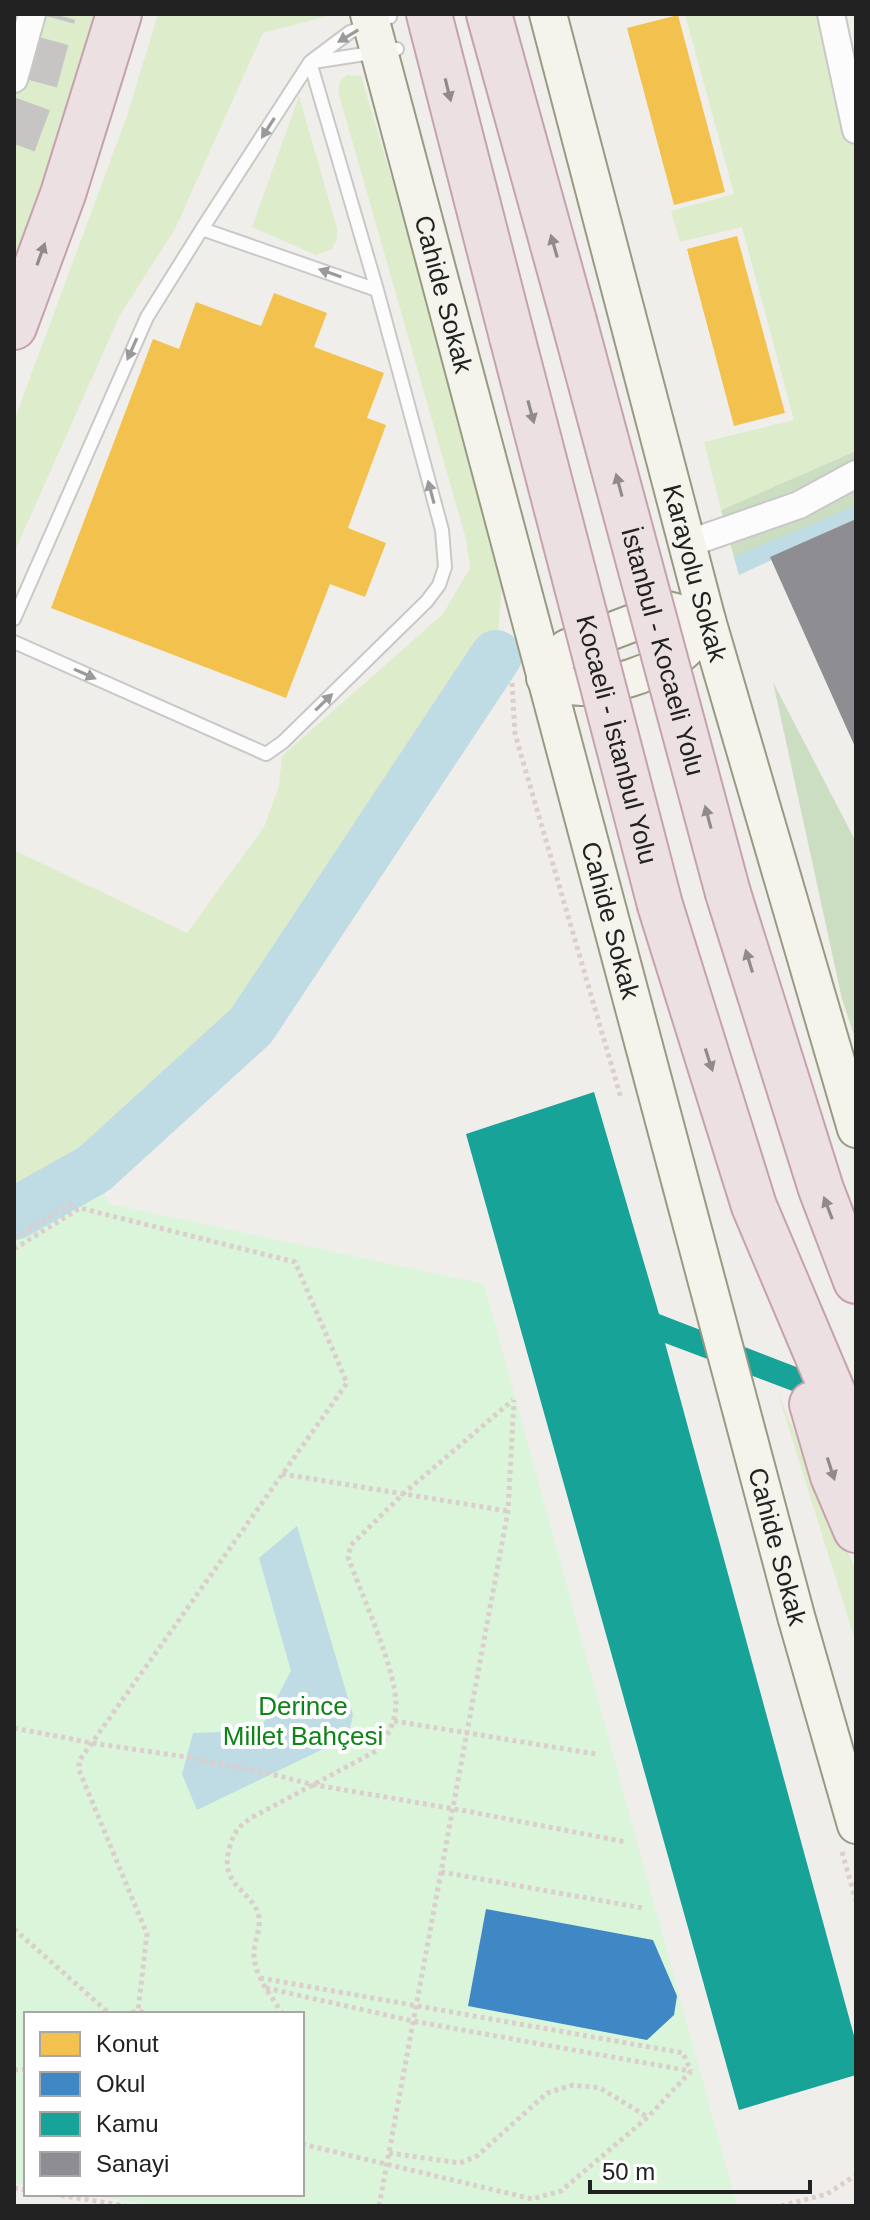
<svg xmlns="http://www.w3.org/2000/svg" width="870" height="2220" font-family="Helvetica,sans-serif">
  <rect width="100%" height="100%" fill="#f0eeeb"/>
  <path fill="#ddeccb" d="M32,14H99L72,112L14,271V79Z
    M158,14H335L263,33L175,229L120,315L14,553V421L127,116Z
    M685,14H831L856,130V451L721,510L704,442L794,420L742,227L680,242L671,211L734,194Z
    M347,75L361,76L488,502L502,586L496,656L245,1026L94,1169L14,1212V850L187,933L264,827L279,786L282,756L443,614L470,568L466,539L338,91L340,81Z
    M299,96L337,228V239L332,249L316,255L252,227Z
    M778,1394L856,1571V1643Z"/>
  <path fill="#cbdec1" d="M856,451V520L770,557L739,575L721,510Z
    M773,682L856,842V1041L842,999Z"/>
  <path fill="#daf5da" d="M94,1169L109,1204L484,1284L737,2206H155L83,2194H302V2014H26V2184L14,2183V1212Z"/>
  <path fill="#bfdbe3" d="M856,505V521L739,575L734,557Z
    M297,1526L353,1715L348,1737L197,1810L182,1774L193,1733L249,1731L262,1726L291,1671L259,1558Z"/>
  <path fill="#f2c14e" d="M678,15L725,192L674,205L627,28Z
    M737,236L785,413L734,426L687,249Z
    M274,293L327,313L314,347L384,373L367,418L386,425L348,528L386,543L365,597L330,584L286,698L51,608L153,339L179,349L196,302L261,326Z"/>
  <path fill="#3f88c5" d="M486,1909L653,1940L677,1996L674,2015L647,2040L468,2006Z"/>
  <path fill="#17a398" d="M594,1092L659,1314L856,1390V1415L665,1343L856,2043V2075L739,2110L466,1134Z"/>
  <path fill="#8d8d92" d="M856,519V749L770,557Z"/>
  <g fill="none" stroke-linecap="round" stroke-linejoin="round">
    <path stroke="#bfdbe3" stroke-width="52" d="M14,1214L94,1169L251,1026L496,656"/>
    <path stroke="#c7c5c3" stroke-width="44" stroke-dasharray="44 22" stroke-linecap="butt" d="M14,144L32,95L54,14"/>
    <g stroke="#c9c8c7" stroke-width="16">
      <path id="lane" d="M310,62L377,290
        M313,62L397,49
        M14,619L147,317L202,229L310,62L350,32L390,17
        M14,642L266,754L283,742L427,601L439,585L445,567L442,530L377,290L202,229"/>
    </g>
    <g stroke="#c9c8c7" stroke-width="30">
      <path id="street" d="M831,14L856,130
        M14,79L32,14
        M687,544L799,505L856,474"/>
    </g>
    <g stroke="#999a82" stroke-width="40">
      <g id="secondary">
        <path id="s1" d="M369,14L796,1616L856,1825"/>
        <path id="s2" d="M548,14L707,620L856,1129"/>
        <path d="M667,610L707,620C699,632 692,645 680,654C658,671 609,688 581,687C568,687 557,683 545,678L558,657L567,648Z"/>
      </g>
    </g>
    <g stroke="#c5a2ac" stroke-width="48">
      <path id="highway" d="M429,14L512,337
        M489,14L574,321
        M14,327L63,194L119,14
        M728,893L821,1189L856,1281
        M660,905L754,1206L856,1447
        M812,1404L833,1476L856,1530"/>
    </g>
    <path stroke="#dccecd" stroke-width="5" stroke-dasharray="4 4" stroke-linecap="butt" d="M512,683L515,734L621,1098
      M14,1238L74,1202
      M14,1249L80,1208L295,1262L347,1383L79,1761V1770L147,1934L138,2011
      M282,1474L508,1511
      M394,1721L596,1754
      M14,1728L92,1743L186,1757L271,1774L310,1784L466,1811L626,1842
      M842,1852L856,1901
      M441,1872L643,1908
      M14,1929L110,2014
      M260,1978L683,2053L691,2071
      M266,1988L413,2021L690,2071
      M124,2014L138,2011L150,2014
      M283,2014C272,1997 253,1975 254,1953C254,1942 261,1928 259,1917C254,1890 217,1887 230,1846C234,1832 239,1826 251,1818L376,1751C387,1737 395,1724 396,1706C396,1668 362,1596 348,1557L351,1545L403,1494L513,1400
      M14,2070L26,2069
      M302,2144L532,2199L561,2191L648,2117L691,2071
      M389,2153L460,2163L477,2156L547,2093L573,2085L600,2088L648,2117
      M14,2188L26,2190
      M53,2194L126,2206
      M379,2206L508,1511L514,1400
      M781,2206L827,2194L856,2175"/>
    <use href="#lane" stroke="#fdfcfc" stroke-width="12"/>
    <use href="#street" stroke="#fdfcfc" stroke-width="26"/>
    <use href="#secondary" stroke="#f4f4ed" stroke-width="36"/>
    <use href="#highway" stroke="#ece0e2" stroke-width="44"/>
    <g stroke="#c5a2ac" stroke-width="48" stroke-linecap="butt">
      <g id="highway-bridge">
        <path id="s3" d="M574,321L728,893"/>
        <path id="s4" d="M512,337L660,905"/>
      </g>
    </g>
    <use href="#highway-bridge" stroke="#ece0e2" stroke-width="44"/>
  </g>
  <defs><path id="oneway-solid" d="M-6-.8H1V-3.2L6.5 0L1 3.2V.8H-6Z" transform="scale(2)"/></defs>
  <g fill="#9a9a9a">
    <use href="#oneway-solid" transform="translate(348 36) rotate(149)"/>
    <use href="#oneway-solid" transform="translate(268 128) rotate(123)"/>
    <use href="#oneway-solid" transform="translate(330 273) rotate(-161)"/>
    <use href="#oneway-solid" transform="translate(132 349) rotate(114)"/>
    <use href="#oneway-solid" transform="translate(431 492) rotate(-105)"/>
    <use href="#oneway-solid" transform="translate(85 674) rotate(24)"/>
    <use href="#oneway-solid" transform="translate(324 702) rotate(-44)"/>
  </g>
  <g fill="#918a8c">
    <use href="#oneway-solid" transform="translate(448 90) rotate(76)"/>
    <use href="#oneway-solid" transform="translate(554 246) rotate(-106)"/>
    <use href="#oneway-solid" transform="translate(41 254) rotate(-70)"/>
    <use href="#oneway-solid" transform="translate(531 412) rotate(75)"/>
    <use href="#oneway-solid" transform="translate(619 485) rotate(-105)"/>
    <use href="#oneway-solid" transform="translate(708 817) rotate(-105)"/>
    <use href="#oneway-solid" transform="translate(749 961) rotate(-107)"/>
    <use href="#oneway-solid" transform="translate(709 1060) rotate(72)"/>
    <use href="#oneway-solid" transform="translate(828 1208) rotate(-111)"/>
    <use href="#oneway-solid" transform="translate(831 1469) rotate(72)"/>
  </g>
  <g text-anchor="middle" dominant-baseline="central" stroke-width="8" stroke-linejoin="round" paint-order="stroke">
    <g font-size="26" fill="#222" stroke="#fff">
      <text stroke="none"><textPath href="#s1" startOffset="290">Cahide Sokak</textPath></text>
      <text stroke="none"><textPath href="#s2" startOffset="578">Karayolu Sokak</textPath></text>
      <text stroke="none"><textPath href="#s3" startOffset="342">İstanbul - Kocaeli Yolu</textPath></text>
      <text stroke="none"><textPath href="#s4" startOffset="416">Kocaeli - İstanbul Yolu</textPath></text>
      <text stroke="none"><textPath href="#s1" startOffset="938">Cahide Sokak</textPath></text>
      <text stroke="none"><textPath href="#s1" startOffset="1586">Cahide Sokak</textPath></text>
    </g>
    <g font-size="26" fill="#0c8416" stroke="#fff">
      <text x="303" y="1706">Derince<tspan x="303" dy="30">Millet Bahçesi</tspan></text>
    </g>
  </g>
  <rect width="870" height="2220" fill="none" stroke="#222222" stroke-width="32"/>
  <rect x="24" y="2012" width="280" height="184" fill="#ffffff" stroke="#a7a7a7" stroke-width="2"/>
  <rect x="40" y="2032" width="40" height="24" fill="#f2c14e" stroke="#a7a7a7" stroke-width="2"/>
  <text x="96" y="2052" font-size="24" fill="#222222">Konut</text>
  <rect x="40" y="2072" width="40" height="24" fill="#3f88c5" stroke="#a7a7a7" stroke-width="2"/>
  <text x="96" y="2092" font-size="24" fill="#222222">Okul</text>
  <rect x="40" y="2112" width="40" height="24" fill="#17a398" stroke="#a7a7a7" stroke-width="2"/>
  <text x="96" y="2132" font-size="24" fill="#222222">Kamu</text>
  <rect x="40" y="2152" width="40" height="24" fill="#8d8d92" stroke="#a7a7a7" stroke-width="2"/>
  <text x="96" y="2172" font-size="24" fill="#222222">Sanayi</text>
  <path d="M590 2180v12h220v-12" fill="none" stroke="#222222" stroke-width="4"/>
  <text x="602" y="2180" font-size="24" fill="#222222" stroke="#ffffff" stroke-width="6" paint-order="stroke">50 m</text>
</svg>
